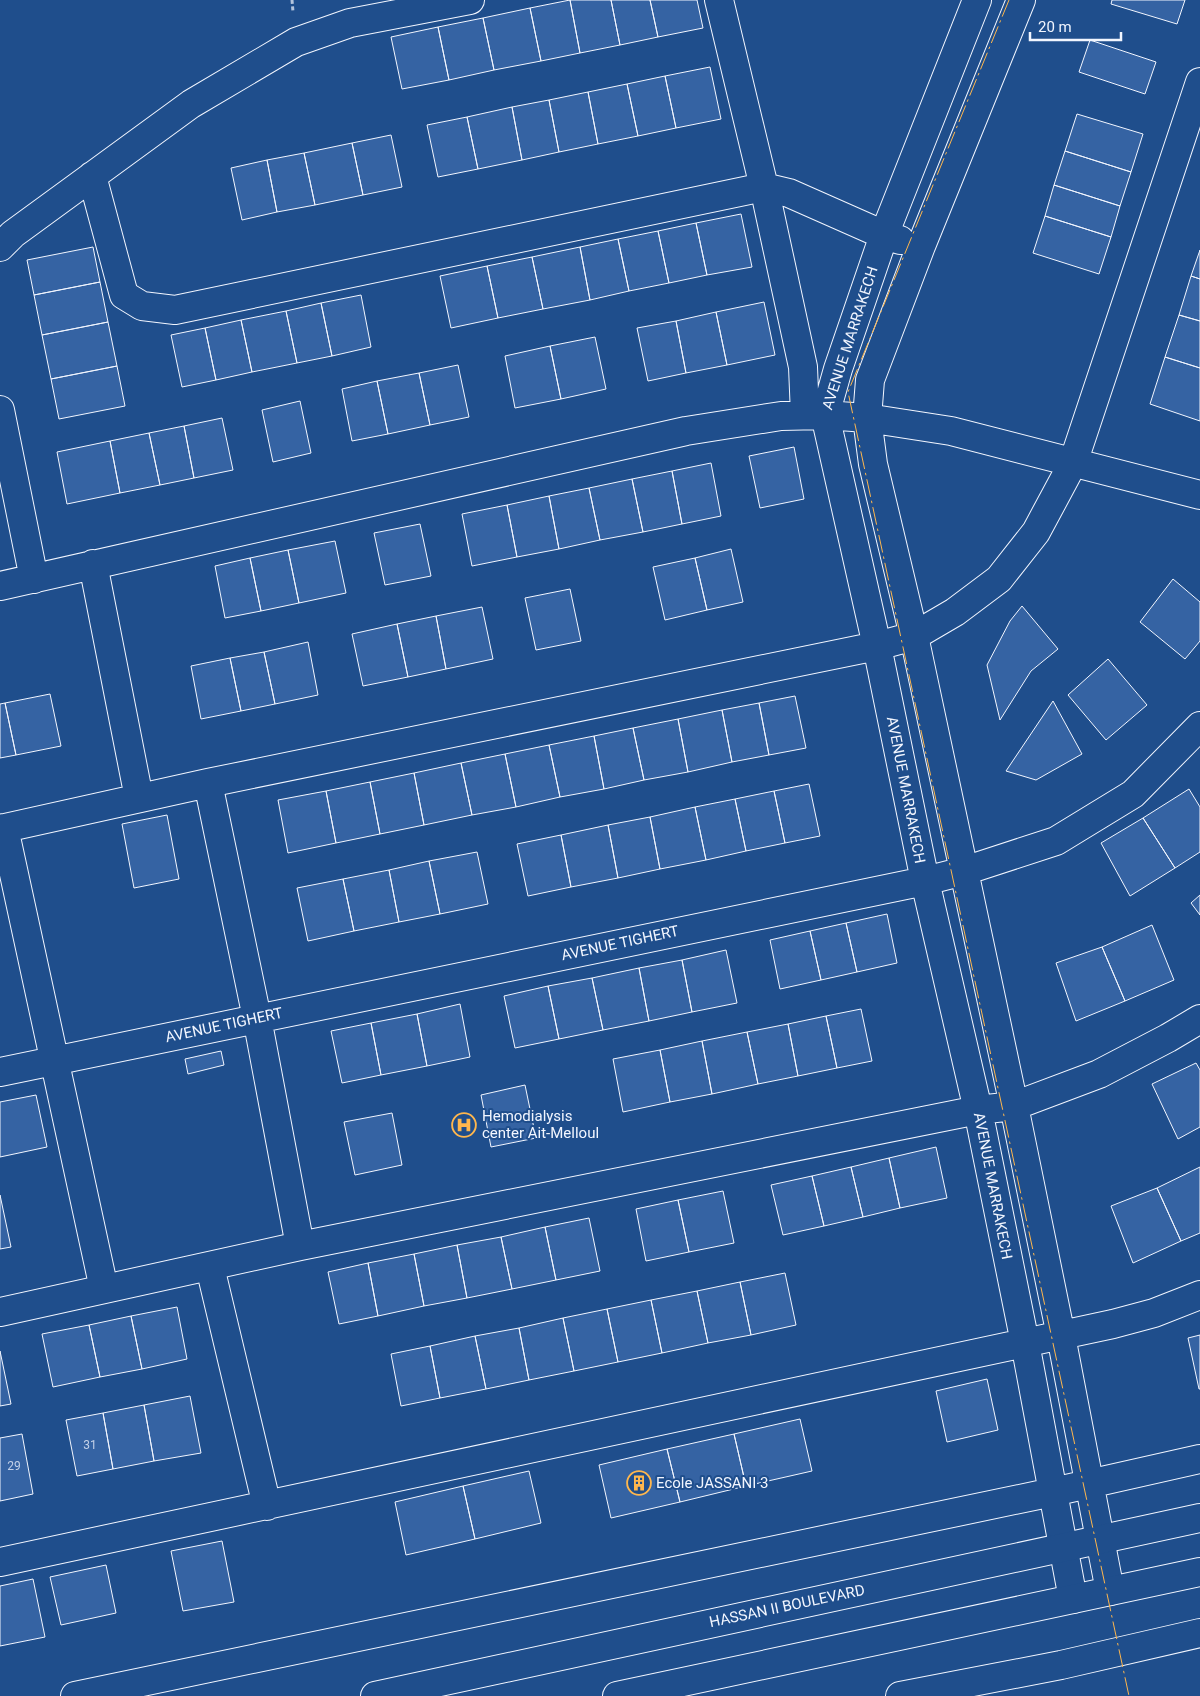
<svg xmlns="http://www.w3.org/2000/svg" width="1200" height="1696" font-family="Roboto,sans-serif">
  <rect width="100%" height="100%" fill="#1f4e8c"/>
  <path fill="#3563a3" stroke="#f2f6ff" d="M570,0H611L620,45L580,53Z
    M570,0L580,53L541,61L530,8Z
    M611,0H650L658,37L620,45Z
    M650,0H697L703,28L658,37Z
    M1112,0H1185L1177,24L1111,4Z
    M530,8L541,61L494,70L483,18Z
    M483,18L494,70L449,80L438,27Z
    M438,27L449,80L402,89L391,37Z
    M1090,40L1156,62L1145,94L1079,72Z
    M710,67L721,119L676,128L665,76Z
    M665,76L676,128L638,136L627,84Z
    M627,84L638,136L598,144L588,92Z
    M588,92L598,144L559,152L549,100Z
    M549,100L559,152L522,160L512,107Z
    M512,107L522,160L478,169L467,117Z
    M1077,114L1143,134L1131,172L1065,151Z
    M467,117L478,169L438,177L427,125Z
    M391,135L402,187L363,195L352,143Z
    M352,143L363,195L315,205L304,153Z
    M1065,151L1131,172L1120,206L1054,185Z
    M304,153L315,205L277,212L267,160Z
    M267,160L277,212L242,220L231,168Z
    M1054,185L1120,206L1111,237L1045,216Z
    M741,214L752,267L707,275L696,223Z
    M1045,216L1111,237L1099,274L1033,253Z
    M696,223L707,275L669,283L658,231Z
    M658,231L669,283L629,291L618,239Z
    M618,239L629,291L590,300L580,247Z
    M93,247L100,282L34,295L27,260Z
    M580,247L590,300L543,309L532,257Z
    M1200,250V279L1191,276Z
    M532,257L543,309L498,318L487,266Z
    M487,266L498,318L451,328L440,276Z
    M1191,276L1200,279V321L1179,315Z
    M100,282L108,322L42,335L34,295Z
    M361,295L371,347L332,356L321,303Z
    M764,302L775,355L727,365L716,312Z
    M321,303L332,356L297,363L286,311Z
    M286,311L297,363L252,372L241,320Z
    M716,312L727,365L686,373L676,321Z
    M1179,315L1200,321V368L1165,357Z
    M241,320L252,372L216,380L205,328Z
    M676,321L686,373L648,381L637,328Z
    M108,322L117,366L51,379L42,335Z
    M205,328L216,380L182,387L171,335Z
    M595,337L606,389L561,399L550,346Z
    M550,346L561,399L515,408L505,356Z
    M1165,357L1200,368V421L1150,404Z
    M458,365L469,417L430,425L419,373Z
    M117,366L125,406L59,419L51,379Z
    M419,373L430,425L388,434L377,381Z
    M377,381L388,434L352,441L342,389Z
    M300,401L311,453L273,462L262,410Z
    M222,418L233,470L194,478L184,426Z
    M184,426L194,478L160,485L149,433Z
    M149,433L160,485L120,493L110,441Z
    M110,441L120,493L67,504L57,452Z
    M794,447L804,499L760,508L749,456Z
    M711,463L721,516L682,524L672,471Z
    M672,471L682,524L643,532L632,479Z
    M632,479L643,532L600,540L589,488Z
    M589,488L600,540L559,549L549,496Z
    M549,496L559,549L517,557L507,505Z
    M507,505L517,557L472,566L462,514Z
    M420,524L431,576L385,585L374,533Z
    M335,541L346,593L299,603L288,550Z
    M731,549L743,602L707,610L695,558Z
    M288,550L299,603L261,611L250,558Z
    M250,558L261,611L225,618L215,566Z
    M695,558L707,610L665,620L653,567Z
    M1173,579L1200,602V641L1185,659L1140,622Z
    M570,589L581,641L536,650L525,598Z
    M1022,606L1058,649L1031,671L1000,720L987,665L1010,621Z
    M482,607L493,659L446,669L436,616Z
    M436,616L446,669L408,677L397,624Z
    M397,624L408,677L363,686L352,634Z
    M308,642L318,695L275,704L264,652Z
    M264,652L275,704L241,711L230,658Z
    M230,658L241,711L201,719L191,666Z
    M1108,659L1147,705L1106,740L1068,695Z
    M50,694L61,746L16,755L5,703Z
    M795,696L806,748L769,755L759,703Z
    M1053,701L1082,754L1036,780L1006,771Z
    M5,703L16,755L0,758V704Z
    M759,703L769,755L732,762L722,710Z
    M722,710L732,762L688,772L678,719Z
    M678,719L688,772L644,780L633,728Z
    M633,728L644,780L604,789L594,736Z
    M594,736L604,789L560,797L549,745Z
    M549,745L560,797L516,807L505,754Z
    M505,754L516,807L472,815L461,763Z
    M461,763L472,815L424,825L414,773Z
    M414,773L424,825L380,834L370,782Z
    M370,782L380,834L336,843L326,791Z
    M809,784L820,836L785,843L774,791Z
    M1189,789L1200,807V852L1175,868L1143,818Z
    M326,791L336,843L288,853L278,800Z
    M774,791L785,843L746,851L735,799Z
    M735,799L746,851L706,860L695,807Z
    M695,807L706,860L660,869L650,817Z
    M167,815L179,879L134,888L122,824Z
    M650,817L660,869L618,878L608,825Z
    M1143,818L1175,868L1130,896L1101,843Z
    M608,825L618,878L571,887L561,835Z
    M561,835L571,887L528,896L517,844Z
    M477,852L488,904L440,914L429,861Z
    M429,861L440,914L399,922L389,870Z
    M389,870L399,922L354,931L343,879Z
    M343,879L354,931L308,941L297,888Z
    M1200,895V915L1191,903Z
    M887,914L897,963L857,972L846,923Z
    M846,923L857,972L821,980L810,931Z
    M1152,925L1174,980L1125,1001L1102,947Z
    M810,931L821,980L780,989L770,940Z
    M1102,947L1125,1001L1076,1021L1056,963Z
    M726,950L737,1003L692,1012L682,960Z
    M682,960L692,1012L649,1021L639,968Z
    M639,968L649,1021L603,1030L592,978Z
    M592,978L603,1030L559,1039L548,986Z
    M548,986L559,1039L515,1048L504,996Z
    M460,1004L470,1057L427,1066L417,1014Z
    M861,1009L872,1061L837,1068L826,1016Z
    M417,1014L427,1066L381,1075L371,1023Z
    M826,1016L837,1068L798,1076L788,1024Z
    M371,1023L381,1075L342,1083L331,1031Z
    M788,1024L798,1076L758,1084L747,1032Z
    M747,1032L758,1084L712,1094L702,1041Z
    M702,1041L712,1094L670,1102L660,1050Z
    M660,1050L670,1102L623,1112L613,1059Z
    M221,1051L224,1065L188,1074L185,1059Z
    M1196,1063L1200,1070V1127L1178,1139L1152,1084Z
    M525,1085L536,1138L491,1147L481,1095Z
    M36,1095L47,1147L0,1157V1102Z
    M392,1113L402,1165L355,1175L344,1122Z
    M936,1147L947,1198L900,1208L889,1158Z
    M889,1158L900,1208L863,1217L851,1167Z
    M851,1167L863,1217L824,1226L812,1176Z
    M1200,1167V1233L1181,1241L1157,1188Z
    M812,1176L824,1226L783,1235L771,1185Z
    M1157,1188L1181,1241L1133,1263L1111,1206Z
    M723,1191L734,1243L689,1252L678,1200Z
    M0,1195L11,1247L0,1249Z
    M678,1200L689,1252L646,1261L636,1209Z
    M589,1218L600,1271L556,1280L545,1227Z
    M545,1227L556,1280L512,1289L501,1237Z
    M501,1237L512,1289L467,1298L457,1245Z
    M457,1245L467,1298L424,1306L414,1254Z
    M414,1254L424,1306L378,1316L368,1263Z
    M368,1263L378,1316L339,1324L328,1272Z
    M785,1273L796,1325L751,1335L740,1282Z
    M740,1282L751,1335L708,1343L697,1291Z
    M697,1291L708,1343L662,1353L651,1300Z
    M651,1300L662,1353L618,1362L607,1309Z
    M177,1307L187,1359L142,1369L131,1316Z
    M607,1309L618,1362L574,1371L563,1318Z
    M131,1316L142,1369L100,1377L89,1325Z
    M563,1318L574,1371L529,1380L519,1328Z
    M89,1325L100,1377L53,1387L42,1334Z
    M519,1328L529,1380L486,1389L475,1336Z
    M1200,1335V1389H1199L1188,1338Z
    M475,1336L486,1389L440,1398L430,1346Z
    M430,1346L440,1398L401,1406L391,1354Z
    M0,1351L11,1404L0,1406Z
    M987,1379L998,1430L947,1442L936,1391Z
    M190,1396L201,1453L154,1461L144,1405Z
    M144,1405L154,1461L113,1469L103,1413Z
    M103,1413L113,1469L77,1476L66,1420Z
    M800,1419L812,1471L746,1486L734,1434Z
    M22,1434L33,1494L0,1501V1438Z
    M734,1434L746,1486L680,1502L667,1449Z
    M667,1449L680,1502L611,1518L599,1465Z
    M529,1471L541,1523L475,1539L463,1486Z
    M463,1486L475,1539L406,1555L395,1502Z
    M222,1541L234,1602L183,1611L171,1551Z
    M106,1565L116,1613L61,1625L50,1577Z
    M33,1579L45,1637L0,1646V1586Z"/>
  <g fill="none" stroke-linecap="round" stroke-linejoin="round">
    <g stroke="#f2f6ff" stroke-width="30">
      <path id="minor" d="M719,0L764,187L803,367L805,415
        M977,0L884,235L838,369L825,415L877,646L925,881L978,1110L1025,1343L1073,1599
        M1021,0L921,246L870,380L867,418L873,464L914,636L1014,1106L1061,1336L1110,1591
        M92,176L124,295L142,306L175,310L764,187L789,193L884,235L900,240
        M0,247L13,234L191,104L296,42L350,23L470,0
        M0,410L34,579
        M93,564L139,798
        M0,586L686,431L781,416L825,415L867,418L951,431L1200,495
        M208,783L257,1018L300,1246
        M4,828L104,1289
        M0,829L208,783L877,646L914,636L955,612L999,579L1036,532L1073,463L1200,82
        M0,1072L925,881L964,871L1056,841L1133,794L1200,726
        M210,1267L267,1506
        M0,1312L300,1246L978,1110L1014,1106L1099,1074L1168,1038L1200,1019
        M0,1562L1113,1324L1154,1313L1200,1295
        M75,1696L1053,1492L1200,1459
        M900,1696L1061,1665L1200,1633"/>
    </g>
    <g stroke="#f2f6ff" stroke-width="30">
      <path id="major" d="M375,1696L1200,1518
        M617,1696L1200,1572"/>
    </g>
    <path stroke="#b3c4dc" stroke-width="3" stroke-dasharray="4 2.5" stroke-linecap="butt" d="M292,0L293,12"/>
    <use href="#minor" stroke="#1f4e8c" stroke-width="28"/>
    <use href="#major" stroke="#1f4e8c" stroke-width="28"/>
    <path stroke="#ffb74d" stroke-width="1" stroke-dasharray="18 4 2.5 4" stroke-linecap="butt" d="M1009,0L848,392L1129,1696"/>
  </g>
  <defs>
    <g id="hospital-ring" transform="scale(1.25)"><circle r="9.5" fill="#1f4e8c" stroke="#ffb74d" stroke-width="1.5"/><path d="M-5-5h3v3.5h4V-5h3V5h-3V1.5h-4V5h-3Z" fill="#ffb74d"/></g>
    <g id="building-ring" transform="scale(1.25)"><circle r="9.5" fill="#1f4e8c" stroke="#ffb74d" stroke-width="1.5"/><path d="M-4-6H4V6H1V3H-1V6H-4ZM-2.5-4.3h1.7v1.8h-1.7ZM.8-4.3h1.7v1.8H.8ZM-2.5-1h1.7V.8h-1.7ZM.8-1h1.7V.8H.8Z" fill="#ffb74d"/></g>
  </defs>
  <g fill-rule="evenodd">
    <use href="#hospital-ring" x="464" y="1125"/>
    <use href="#building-ring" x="639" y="1483"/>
  </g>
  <g text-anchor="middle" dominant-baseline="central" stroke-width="4" stroke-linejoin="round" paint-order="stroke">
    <g font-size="12" fill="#c3d1e8">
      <text x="90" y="1445">31</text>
      <text x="14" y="1466">29</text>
    </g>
    <g font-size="15" fill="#f2f6ff" stroke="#1f4e8c">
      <text transform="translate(850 338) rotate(-72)">AVENUE MARRAKECH</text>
      <text transform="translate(906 790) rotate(79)">AVENUE MARRAKECH</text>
      <text transform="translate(620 943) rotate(-12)">AVENUE TIGHERT</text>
      <text transform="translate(224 1025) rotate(-12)">AVENUE TIGHERT</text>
      <text transform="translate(993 1186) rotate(79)">AVENUE MARRAKECH</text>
      <text transform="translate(787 1606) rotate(-12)">HASSAN II BOULEVARD</text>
    </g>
    <g font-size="15" fill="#f2f6ff" stroke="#1f4e8c" text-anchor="start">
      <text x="482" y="1116">Hemodialysis<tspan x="482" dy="17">center Ait-Melloul</tspan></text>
      <text x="656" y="1483">Ecole JASSANI 3</text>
    </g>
  </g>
  <path d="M1030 32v8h91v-8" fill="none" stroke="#f2f6ff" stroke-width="2.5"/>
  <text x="1038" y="32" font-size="15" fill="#f2f6ff" stroke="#1f4e8c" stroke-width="4" paint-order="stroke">20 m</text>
</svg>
